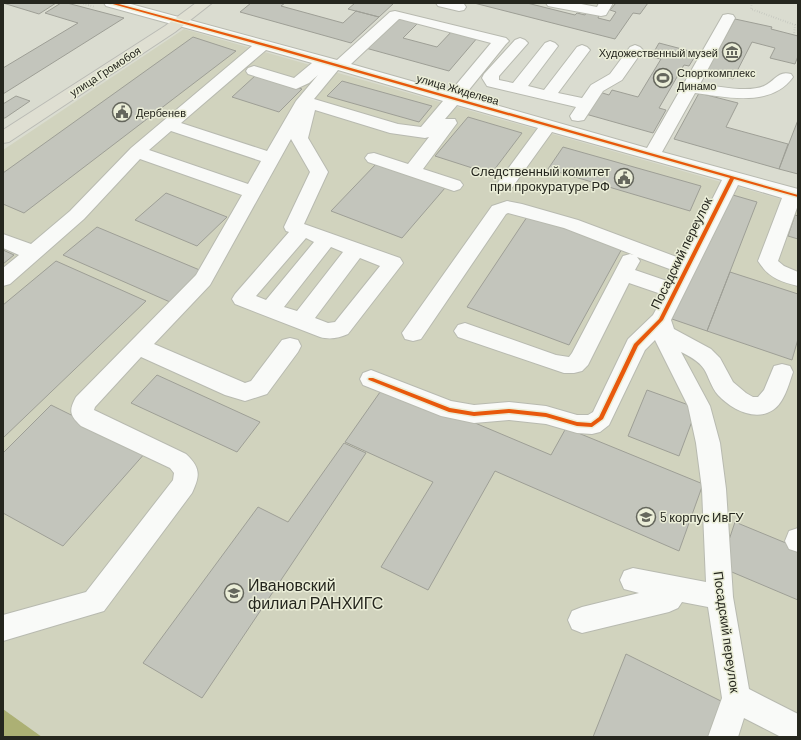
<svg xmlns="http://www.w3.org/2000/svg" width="801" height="740" font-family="Barlow,sans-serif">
  <rect width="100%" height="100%" fill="#dadcd0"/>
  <path fill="#d1d3be" d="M184,29L798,204V737H42L3,709V150Z"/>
  <path fill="#acb074" d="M3,709L42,737H3Z"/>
  <path fill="#c3c5bc" stroke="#9e9f96" d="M3,3H56L39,14Z
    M61,3H67L124,18L3,94V68L78,23L45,13Z
    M251,3H285L281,6L343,23L356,11L379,17L351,43L240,12Z
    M355,3H394L379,17L348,9Z
    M474,3H527L575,15L577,13L585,15L587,12L599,15L598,18L610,21L616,12L610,10L616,3H648L640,14L633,13L615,39Z
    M395,15L419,22L403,38L437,47L453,30L478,37L449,71L362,47Z
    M735,19L772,27L771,29L798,36V56L795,64L770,58L775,48L752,42L733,79L706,72Z
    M193,37L236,51L24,213L3,204V173Z
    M659,43L697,53L689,66L684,65L659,108L666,110L653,133L582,113L596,91L609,95L612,90L638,97L661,59L651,57Z
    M256,75L302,89L279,112L232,97Z
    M342,81L432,106L419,122L327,96Z
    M699,93L738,103L726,127L788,144L779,169L674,139Z
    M16,96L30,101L5,118H3V104Z
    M468,117L522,133L491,174L435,156Z
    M798,120V174L779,169Z
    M563,147L701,186L690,211L548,169Z
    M377,163L445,188L402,238L331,211Z
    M166,193L227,217L197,246L135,220Z
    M726,193L757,202L707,331L672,319Z
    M529,214L624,245L569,345L467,307Z
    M795,215L798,216V239L788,236Z
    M97,227L202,271L170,302L63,255Z
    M3,250L14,255L3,264Z
    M56,261L146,301L3,438V305Z
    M730,272L798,294V339L792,360L707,331Z
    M157,375L260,422L237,452L131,403Z
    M385,385L551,455L566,428L703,484L679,551L495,471L428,590L381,567L433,482L345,442Z
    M647,390L697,408L679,456L628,436Z
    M51,405L146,452L63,546L3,513V453Z
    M344,443L366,453L202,698L143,663L258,507L288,522Z
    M735,522L798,548V600L720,567Z
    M626,654L729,705L719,737H593Z"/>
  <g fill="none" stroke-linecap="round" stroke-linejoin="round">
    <g stroke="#b8bab0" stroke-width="2">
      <path id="minor" d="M104,3H127L337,60L390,12L395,11L506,38L509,41L506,44L464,96L647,148L723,15L728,14L733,15L735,18L700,84C717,86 748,93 764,86C775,81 778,70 791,74L793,77C771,108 726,97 695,93L662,152L798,189V205L778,261L784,266L798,272V286C779,281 769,278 758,261L782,198L738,185L671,320L674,329L711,349L720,358L733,382L746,393L753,397H758L764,390L774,366L782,364L790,366L793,372C789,384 784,403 773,410C755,422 731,409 718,395C711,387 709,377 704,369C699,361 689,356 681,352L710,406L720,443L726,489L733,597L749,689L798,714V737H781L744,718L738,737H708L722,698L708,607L682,602L678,608L669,612L582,633L572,629L568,620L572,611L582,607L639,593L624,589L620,580L624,571L633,568L706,582L702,489L696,443L688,406L655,340L645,350L609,425L600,432L592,434L577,433L546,424L509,420L474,423L441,416L363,385L360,379L363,373L371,370L451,401L474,405L509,402L546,406L577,415H588L593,412L628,339L653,315L664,295L629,283L588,365L582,371L574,373H564L458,337L454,331L458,325L465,323L556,355L569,357L572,353L623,256L630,254L634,255L564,228L508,213L506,214L421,339L413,341L405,339L402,333L492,206L507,201L522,204L578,220L682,259L722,180L552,132L511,189L505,191L499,189L496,185L538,128L457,105L445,119H455L457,123L423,169L460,181L463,185L460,189L454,191L368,162L365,158L368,154L374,153L408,164L429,137L425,138L390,133L315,110L308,138L328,172L304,224L400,258L403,263L348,334C339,338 330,340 320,337L235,304L232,299L235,294L289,232L286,231L284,227L310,172L291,139L210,285L154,344L245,383L251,381L282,340L290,338L298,340L301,346L298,352L267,394L245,401L225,395L141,357L95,407L94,410L186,454C201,468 200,476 192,493L104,611L3,641V615L86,592L173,480L174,473L170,468L81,426C69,415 69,410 76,397L196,275L242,195L140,159L84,219L10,284L3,286V268L19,255L3,248V234L31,244L70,211L131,148L252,46L106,6ZM399,19H400L491,43L450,92L351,64ZM266,50L312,63L294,78L254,66L248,68L246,71L248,74L296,89L309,83L318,75L296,101L267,151L181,123ZM338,70L443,101L421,127L398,124L314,99ZM171,131L261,161L248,184L149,150ZM306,238L314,242L266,300L256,296ZM331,247L343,252L297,311L284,307ZM637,257L675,271L670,282L635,270L640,261ZM360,258L380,266L335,322L328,323L315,318Z
        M436,3H460L464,4L466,7L464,10L459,11L438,6Z
        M546,3H576L597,7L599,3H613L606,15L601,16L553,7L548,6Z
        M520,38L525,40L528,43L499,76V80L513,83L545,43L550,41L555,43L558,46L528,86L544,90L577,47L582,45L587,47L590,50L558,93L582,98L591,85L610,74L630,47L635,45L640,47L643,50L622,80L603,91L584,120L578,121L572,120L570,116L576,107L487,86L482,78L484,74L515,40Z
        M798,528V552L789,549L785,541L789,531Z"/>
    </g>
    <g stroke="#babbb5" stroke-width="2">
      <path id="major" d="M196,3H212L175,32L9,142L3,143V130L165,26Z"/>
    </g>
    <path stroke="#bbbdb7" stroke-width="2" stroke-dasharray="0.5 2" stroke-linecap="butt" d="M81,3L95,7
      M752,3L751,9L795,25L794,34"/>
    <use href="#minor" fill="#f9faf8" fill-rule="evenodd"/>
    <use href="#major" fill="#dfdfd2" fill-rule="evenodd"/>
    <g stroke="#ebeed8" stroke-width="3">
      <path id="cycleway" d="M109,3H115L277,47L798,195V197L734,179L663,320L638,346L603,419L592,427L577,426L546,417L509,413L474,416L449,412L369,380L368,379L369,378H373L450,408L474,412L509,409L546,413L577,422L591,423L599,417L634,344L659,319L730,178L275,49Z"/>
    </g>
    <use href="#cycleway" fill="#e8590c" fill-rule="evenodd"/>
  </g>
  <defs>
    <g id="museum-ring" transform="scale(1)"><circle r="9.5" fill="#ebeed8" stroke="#64665c" stroke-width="1.5"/><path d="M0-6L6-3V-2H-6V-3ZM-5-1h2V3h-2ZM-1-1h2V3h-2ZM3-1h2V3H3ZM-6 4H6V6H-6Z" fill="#64665c"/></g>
    <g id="stadium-ring" transform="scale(1)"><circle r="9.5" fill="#ebeed8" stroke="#64665c" stroke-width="1.5"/><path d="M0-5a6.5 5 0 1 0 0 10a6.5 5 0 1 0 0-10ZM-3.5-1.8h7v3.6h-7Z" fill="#64665c"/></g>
    <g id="civic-ring" transform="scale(1)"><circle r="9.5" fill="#ebeed8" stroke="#64665c" stroke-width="1.5"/><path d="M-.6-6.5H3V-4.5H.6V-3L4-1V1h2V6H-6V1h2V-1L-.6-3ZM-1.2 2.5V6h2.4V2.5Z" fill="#64665c"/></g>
    <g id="university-ring" transform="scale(1)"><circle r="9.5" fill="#ebeed8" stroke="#64665c" stroke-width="1.5"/><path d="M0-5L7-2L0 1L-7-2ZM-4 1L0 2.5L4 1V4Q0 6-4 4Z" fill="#64665c"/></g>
  </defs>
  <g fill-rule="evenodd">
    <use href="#museum-ring" x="732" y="52"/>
    <use href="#stadium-ring" x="663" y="78"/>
    <use href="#civic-ring" x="122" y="112"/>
    <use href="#civic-ring" x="624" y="178"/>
    <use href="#university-ring" x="646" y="517"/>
    <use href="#university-ring" x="234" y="593"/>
  </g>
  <g text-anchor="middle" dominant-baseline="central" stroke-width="3" stroke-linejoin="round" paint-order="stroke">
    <g font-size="11" fill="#25261e" stroke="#ebeed8" text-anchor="start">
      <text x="718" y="52" text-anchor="end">Художественный музей</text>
      <text x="677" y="72">Спорткомплекс<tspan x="677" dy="13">Динамо</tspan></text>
      <text x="136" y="112">Дербенев</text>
    </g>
    <g font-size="11" fill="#25261e" stroke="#ebeed8">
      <text transform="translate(105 71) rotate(-33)">улица Громобоя</text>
      <text transform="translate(458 89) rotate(16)">улица Жиделева</text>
    </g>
    <g font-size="13" fill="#25261e" stroke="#ebeed8" text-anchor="end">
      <text x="610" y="171">Следственный комитет<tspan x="610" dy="15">при прокуратуре РФ</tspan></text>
      <text x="660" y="517" text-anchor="start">5 корпус ИвГУ</text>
    </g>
    <g font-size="13" fill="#25261e" stroke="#ebeed8">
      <text transform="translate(681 253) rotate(-64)">Посадский переулок</text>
      <text transform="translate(727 632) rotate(82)">Посадский переулок</text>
    </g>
    <g font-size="16" fill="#25261e" stroke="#ebeed8" text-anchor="start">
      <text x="248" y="584">Ивановский<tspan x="248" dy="18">филиал РАНХИГС</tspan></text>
    </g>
  </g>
  <rect width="801" height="740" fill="none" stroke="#25261e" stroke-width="8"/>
</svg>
